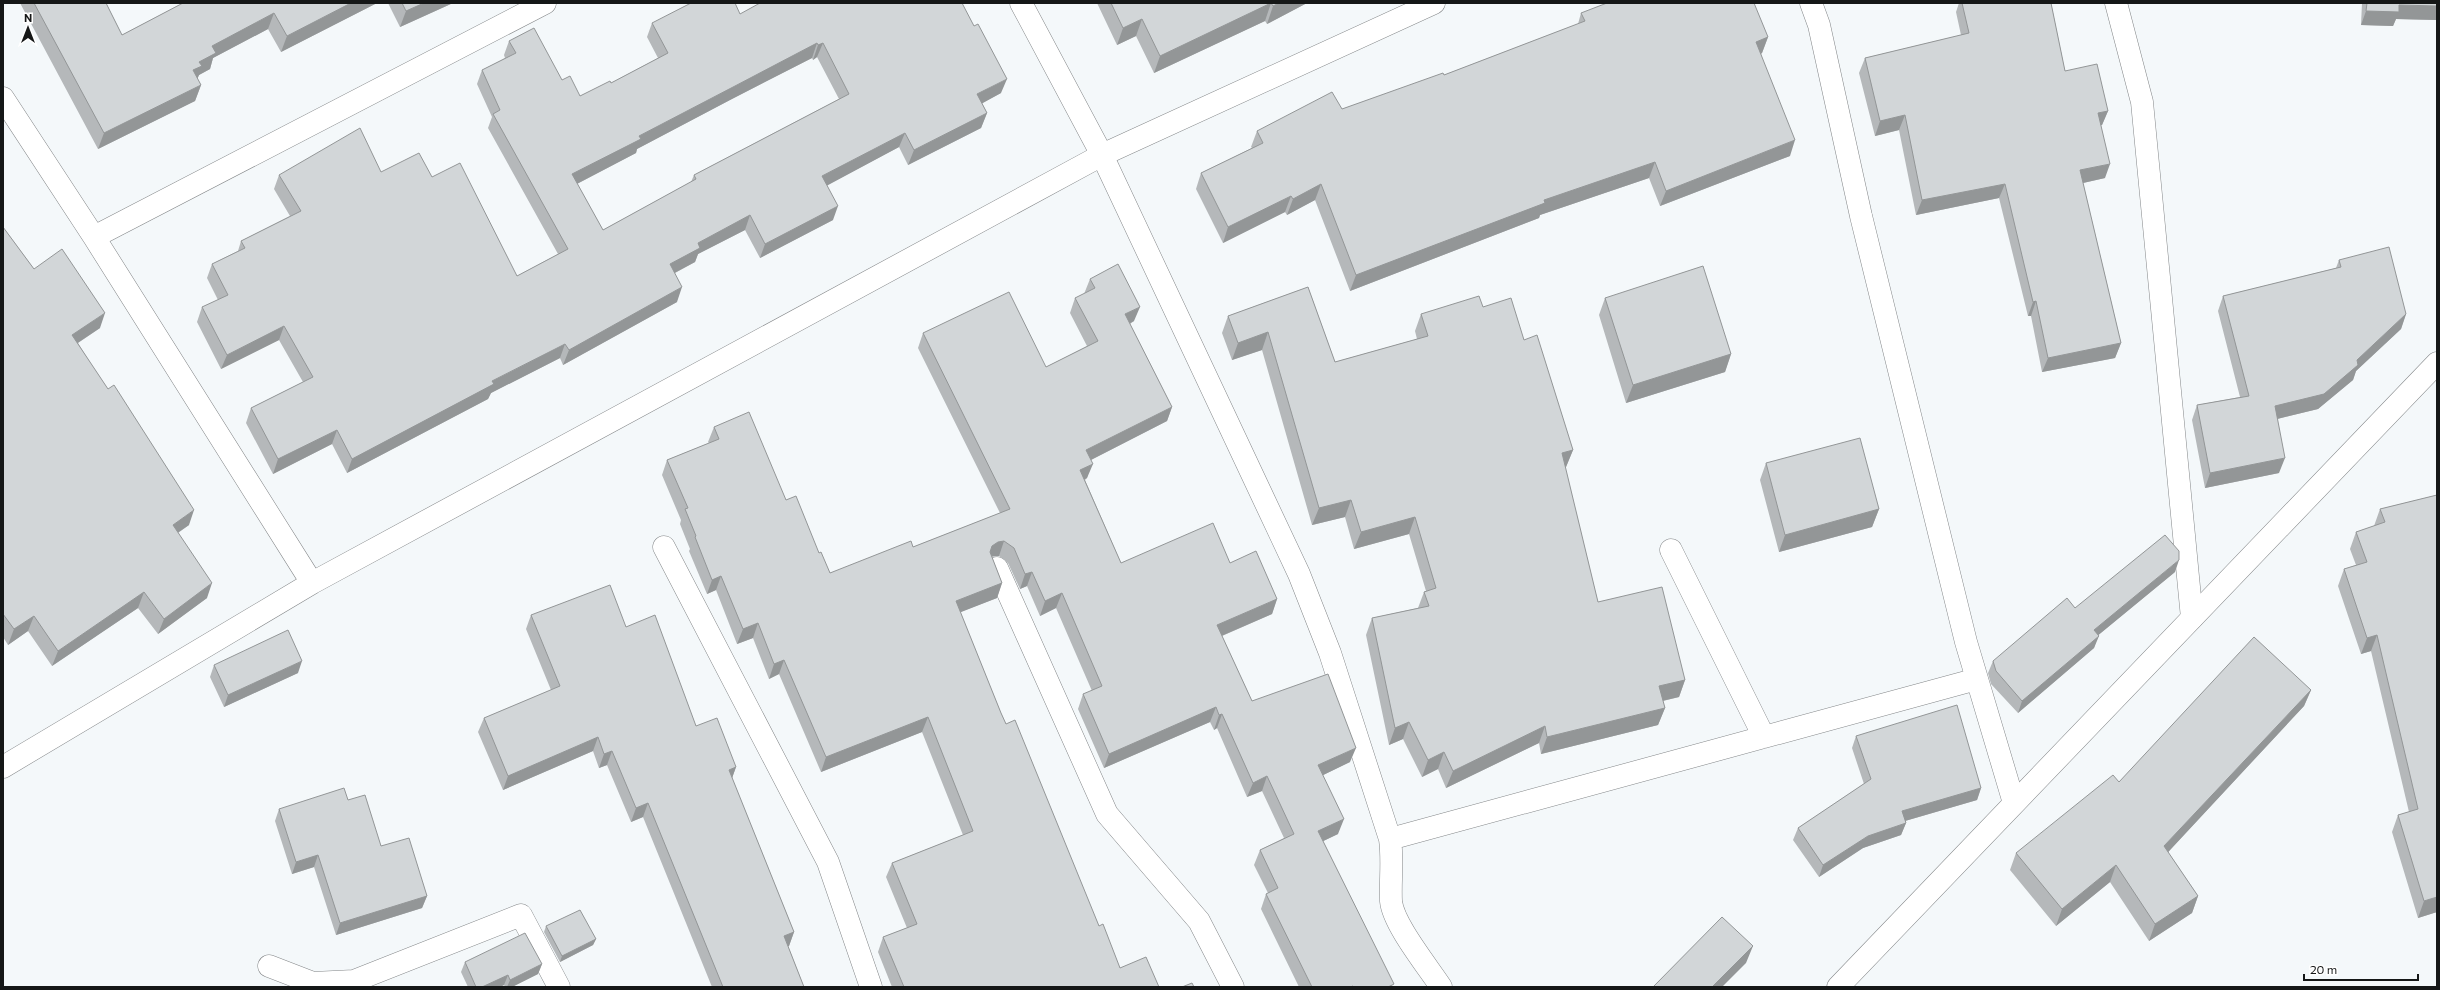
<svg xmlns="http://www.w3.org/2000/svg" width="2440" height="990" font-family="Commissioner,sans-serif">
  <rect width="100%" height="100%" fill="#f4f8fa"/>
  <g fill="none" stroke-linecap="round" stroke-linejoin="round">
    <g stroke="#848789" stroke-width="23">
      <path id="minor" d="M1021,3L1102,155L1299,574L1330,653L1390,839C1393,860 1390,881 1391,901C1393,924 1428,967 1441,987
        M1811,3L1819,25L1861,216L1966,642L2014,803
        M2116,3L2142,102L2192,618
        M3,98L94,237L312,583
        M94,237L545,3
        M664,547L828,862L871,987
        M1671,550L1764,737
        M997,568L1107,814L1199,921L1233,987
        M3,767L312,583L1102,155L1434,3
        M1390,839L1977,679
        M269,966L313,983L354,981L521,915L559,987"/>
    </g>
    <g stroke="#848789" stroke-width="23">
      <path id="tertiary" d="M1838,987L2437,363"/>
    </g>
    <use href="#minor" stroke="#fff" stroke-width="22"/>
    <use href="#tertiary" stroke="#fff" stroke-width="22"/>
  </g>
  <path fill="#b5b8ba" fill-rule="evenodd" d="M20,3H106L122,35L183,3H377L281,52L268,29L213,58L210,69L199,75L197,79L201,85L195,101L98,149Z
    M388,3H453L400,27Z
    M1097,3H1307L1267,24L1265,21L1154,73L1136,36L1117,45Z
    M1959,3H2051L2065,71L2108,111L2102,125H2101L2105,178L2083,183L2121,343L2115,358L2042,372L2031,316H2028L1999,198L1916,215L1899,130L1875,136L1859,73L1865,58L1961,35L1956,12Z
    M2362,3H2437V20L2396,19L2393,26L2361,25Z
    M1581,13L1768,37L1762,53L1761,54L1790,156L1660,206L1649,178L1540,215L1539,218L1350,291L1315,200L1287,215L1285,212L1223,243L1196,189L1201,173L1252,148L1251,147L1257,131L1342,109L1444,75L1578,24Z
    M740,14L1001,93L982,103L987,113L981,128L908,165L899,147L827,185L833,220L760,258L745,230L698,254L695,262L675,273L677,302L563,365L560,358L491,393L488,399L347,473L332,444L273,474L246,423L251,408L303,382L279,340L221,369L197,322L202,307L218,300L207,278L212,264L238,251L241,241L290,216L274,189L279,175L381,172L432,177L517,276L558,254L488,128L492,117L477,84L482,70L505,58L504,55L509,41L562,80L580,96L611,83L658,58L647,37L652,23ZM817,57L839,99L694,175L691,182L603,230L577,184L636,153L637,149L730,100L812,58L813,60Z
    M3,227L34,269L100,328L78,343L189,525L178,533L207,598L158,634L138,608L52,666L28,631L8,645L3,637Z
    M2339,260L2406,314L2401,329L2356,371L2353,380L2318,409L2277,419L2279,473L2205,488L2192,420L2197,405L2240,397L2218,311L2223,296L2336,268Z
    M1090,279L1134,321L1130,324L1172,407L1167,421L1091,460L1087,478L1085,480L1121,563H1230L1277,599L1272,614L1222,636L1252,701L1350,762L1323,775L1338,834L1323,841L1393,987H1299L1261,909L1266,894L1268,893L1254,865L1260,850L1284,838L1262,791L1247,797L1217,728L1214,730L1210,722L1104,768L1078,709L1083,694L1092,691L1056,608L1040,616L1027,586L1020,589L1008,563L999,556L992,557L1002,583L997,598L960,612L1001,713L1099,926L1120,968L1159,987H892L878,952L883,937L907,928L886,877L892,863L963,835L922,732L821,772L779,674L769,679L753,638L737,644L716,590L707,594L689,551L690,549L680,524L681,520L662,475L667,460L709,443L708,442L714,427L786,500L819,553L830,573L913,547L1000,513L918,348L923,333L1046,367L1087,346L1070,313L1075,298L1084,294Z
    M1308,287L1335,362L1417,339L1415,331L1421,314L1483,307L1524,340L1573,450L1566,467H1565L1598,602L1685,680L1679,697L1663,701L1665,708L1658,725L1541,754L1539,743L1446,788L1438,769L1422,777L1403,739L1389,745L1366,635L1372,618L1418,608L1424,592L1426,591L1409,534L1354,549L1345,517L1312,525L1262,350L1232,360L1222,333L1228,316Z
    M1605,298L1731,354L1725,372L1626,403L1599,315Z
    M1766,463L1879,509L1872,527L1779,552L1760,480Z
    M2437,495V912L2418,918L2392,832L2398,815L2409,812L2371,651L2361,654L2338,586L2344,569L2356,565L2350,549L2356,532L2374,526L2380,509Z
    M2175,572L2098,635L2094,648L2018,713L1991,684L1988,673L1993,661L2075,608Z
    M531,615L626,627L696,726L736,767L732,778L794,932L789,946H788L804,987H712L643,817L631,822L607,765L599,768L593,751L503,790L478,732L484,718L551,690L526,629Z
    M214,665L298,673L224,707L210,677Z
    M2311,690L2304,706L2168,852L2198,896L2192,913L2149,941L2110,882L2056,926L2010,870L2016,853L2119,782Z
    M1856,736L1981,788L1977,800L1905,821L1906,823L1901,835L1863,848L1819,877L1793,840L1798,828L1864,784L1852,748Z
    M348,800L381,846L427,896L422,908L336,935L314,867L292,874L275,821L279,809Z
    M546,926L596,939L593,945L560,962L544,932Z
    M465,962L542,964L538,974L512,987H505L504,985L500,987H468L461,972Z"/>
  <path fill="#939697" d="M351,3H377L281,52L287,36Z
    M424,3H453L400,27L406,11Z
    M1271,3L1265,21L1154,73L1160,56Z
    M1279,3H1307L1267,24L1273,6Z
    M2399,5L2437,6V20L2396,19L2393,26L2361,25L2366,11Z
    M274,13L268,29L213,58L210,69L199,75L196,82L193,70L212,46Z
    M1142,19L1136,36L1117,45L1123,28Z
    M1768,37L1762,53L1751,58L1756,42Z
    M817,43L812,58L730,100L637,149L636,153L567,189L572,174L639,136L735,86Z
    M823,43L817,57L813,60L818,45Z
    M1007,79L1001,93L972,109L977,94Z
    M201,85L195,101L98,149L104,133Z
    M2108,111L2102,125L2093,127L2098,113Z
    M987,113L981,128L908,165L914,150Z
    M1905,115L1899,130L1875,136L1880,121Z
    M905,133L899,147L817,191L822,176Z
    M1795,140L1790,156L1660,206L1666,191Z
    M1655,162L1649,178L1540,215L1539,218L1350,291L1356,275L1544,200Z
    M2110,164L2105,178L2074,185L2080,170Z
    M1321,184L1315,200L1287,215L1293,199Z
    M2005,184L1999,198L1916,215L1922,200Z
    M1291,196L1285,212L1223,243L1228,227Z
    M838,206L833,220L760,258L765,244Z
    M750,215L745,230L698,254L695,262L665,278L670,264L698,243Z
    M682,287L677,302L563,365L569,350Z
    M2036,301L2031,316H2028L2033,302Z
    M1140,307L1134,321L1119,329L1125,314Z
    M105,313L100,328L67,350L72,335Z
    M2406,314L2401,329L2356,371L2353,380L2318,409L2269,421L2275,406L2357,360Z
    M284,326L279,340L221,369L227,355Z
    M1268,332L1262,350L1232,360L1238,343Z
    M2121,343L2115,358L2042,372L2048,358Z
    M565,344L560,358L491,393L488,399L347,473L352,459L492,381Z
    M1731,354L1725,372L1626,403L1633,385Z
    M1172,407L1167,421L1081,465L1086,450Z
    M337,430L332,444L273,474L278,459Z
    M1573,450L1566,467L1556,470L1562,453Z
    M2285,458L2279,473L2205,488L2210,473Z
    M1093,464L1087,478L1075,484L1080,470Z
    M1351,500L1345,517L1312,525L1319,508Z
    M1879,509L1872,527L1779,552L1785,535Z
    M194,510L189,525L167,540L173,525Z
    M1415,517L1409,534L1354,549L1361,532Z
    M1004,541L999,556H992L987,560L992,546L998,542Z
    M2179,560L2175,572L2090,642L2094,630Z
    M1032,572L1027,586L1020,589L1025,574Z
    M721,576L716,590L707,594L712,580Z
    M212,583L207,598L158,634L164,619Z
    M1002,583L997,598L951,616L956,601Z
    M144,592L138,608L52,666L58,651Z
    M1062,593L1056,608L1040,616L1045,601Z
    M1277,599L1272,614L1212,640L1217,625Z
    M34,616L28,631L8,645L14,629Z
    M758,623L753,638L737,644L743,629Z
    M2377,635L2371,651L2361,654L2367,638Z
    M2099,636L2094,648L2018,713L2022,701Z
    M784,660L779,674L769,679L774,664Z
    M302,661L298,673L224,707L228,695Z
    M1685,680L1679,697L1653,703L1659,686Z
    M2311,690L2304,706L2158,863L2164,846Z
    M1216,707L1210,722L1104,768L1109,754Z
    M1665,708L1658,725L1541,754L1547,737Z
    M1222,714L1217,728L1214,730L1219,715Z
    M928,717L922,732L821,772L826,757Z
    M1409,722L1403,739L1389,745L1395,728Z
    M1545,726L1539,743L1446,788L1453,771Z
    M598,737L593,751L503,790L508,776Z
    M1356,748L1350,762L1313,780L1318,765Z
    M612,751L607,765L599,768L604,754Z
    M1444,752L1438,769L1422,777L1428,760Z
    M736,767L731,781L729,770Z
    M1267,776L1262,791L1247,797L1253,783Z
    M1981,788L1977,800L1898,823L1902,811Z
    M648,803L643,817L631,822L636,808Z
    M1344,819L1338,834L1313,846L1318,831Z
    M1906,823L1901,835L1863,848L1819,877L1823,865L1868,836Z
    M318,855L314,867L292,874L296,862Z
    M2116,865L2110,882L2056,926L2062,909Z
    M427,896L422,908L336,935L340,923Z
    M2198,896L2192,913L2149,941L2155,924Z
    M2437,897V912L2418,918L2424,901Z
    M794,932L789,946L778,950L784,936Z
    M596,939L593,945L560,962L562,956Z
    M1753,946L1746,963L1722,987H1712Z
    M542,964L538,974L512,987H507L510,980Z
    M508,975L504,985L500,987H482Z"/>
  <path fill="#d2d6d8" stroke="#939697" fill-rule="evenodd" d="M34,3H106L122,35L183,3H351L287,36L274,13L212,46L216,53L199,62L202,66L193,70L201,85L104,133Z
    M402,3H424L406,11Z
    M691,3H735L740,14L760,3H962L974,26L978,24L1007,79L977,94L987,113L914,150L905,133L822,176L838,206L765,244L750,215L698,243L700,248L670,264L682,287L569,350L565,344L492,381L494,384L352,459L337,430L278,459L251,408L313,377L284,326L227,355L202,307L228,295L212,264L245,248L241,241L301,211L279,175L360,128L381,172L419,153L432,177L460,163L517,276L568,249L493,114L500,110L482,70L516,53L509,41L534,28L562,80L570,76L580,96L610,81L611,83L668,53L652,23ZM817,43L818,45L823,43L849,94L694,175L696,179L603,230L572,174L641,139L639,136L735,86Z
    M1111,3H1279L1273,6L1271,3L1160,56L1142,19L1123,28Z
    M1607,3H1754L1768,37L1756,42L1795,140L1666,191L1655,162L1544,200L1545,203L1356,275L1321,184L1293,199L1291,196L1228,227L1201,173L1263,143L1257,131L1332,92L1342,109L1443,73L1444,75L1585,21L1581,13Z
    M1962,3H2051L2065,71L2097,64L2108,111L2098,113L2110,164L2080,170L2121,343L2048,358L2036,301L2033,302L2005,184L1922,200L1905,115L1880,121L1865,58L1969,33Z
    M2367,3H2437V6L2399,5V12L2366,11Z
    M3,227L34,269L62,249L105,313L72,335L108,389L114,385L194,510L173,525L212,583L164,619L144,592L58,651L34,616L14,629L3,614Z
    M2389,247L2406,314L2357,360L2358,365L2324,394L2275,406L2285,458L2210,473L2197,405L2249,396L2223,296L2341,267L2339,260Z
    M1118,264L1140,307L1125,314L1172,407L1086,450L1093,464L1080,470L1121,563L1213,523L1230,563L1256,551L1277,599L1217,625L1252,701L1328,674L1356,748L1318,765L1344,819L1318,831L1394,984L1388,987H1354L1353,986L1350,987H1312L1266,894L1278,888L1260,850L1294,834L1267,776L1253,783L1222,714L1219,715L1216,707L1109,754L1083,694L1102,686L1062,593L1045,601L1032,572L1025,574L1014,548L1004,541L998,542L992,546L990,552L1002,583L956,601L1001,713L1006,724L1015,720L1099,926L1103,924L1120,968L1146,957L1159,987H904L883,937L917,924L892,863L973,831L928,717L826,757L784,660L774,664L758,623L743,629L721,576L712,580L695,537L696,536L685,509L688,508L667,460L719,439L714,427L749,412L786,500L796,496L819,553L821,552L830,573L911,541L913,547L1010,509L923,333L1009,292L1046,367L1098,341L1075,298L1095,288L1090,279Z
    M1703,266L1731,354L1633,385L1605,298Z
    M1308,287L1335,362L1428,336L1421,314L1479,296L1483,307L1511,298L1524,340L1537,335L1573,450L1562,453L1598,602L1662,587L1685,680L1659,686L1665,708L1547,737L1545,726L1453,771L1444,752L1428,760L1409,722L1395,728L1372,618L1429,606L1424,592L1436,588L1415,517L1361,532L1351,500L1319,508L1268,332L1238,343L1228,316Z
    M1860,438L1879,509L1785,535L1766,463Z
    M2437,495V897L2424,901L2398,815L2418,809L2377,635L2367,638L2344,569L2367,562L2356,532L2385,522L2380,509Z
    M2165,535L2179,551V560L2094,630L2099,636L2022,701L1996,671L1993,661L2067,598L2075,608Z
    M610,585L626,627L655,615L696,726L717,718L736,767L729,770L794,932L784,936L804,987H723L648,803L636,808L612,751L604,754L598,737L508,776L484,718L560,686L531,615Z
    M288,630L302,661L228,695L214,665Z
    M2254,637L2311,690L2164,846L2198,896L2155,924L2116,865L2062,909L2016,853L2113,775L2119,782Z
    M1957,705L1981,788L1902,811L1906,823L1868,836L1823,865L1798,828L1871,779L1856,736Z
    M344,788L348,800L365,795L381,846L409,838L427,896L340,923L318,855L296,862L279,809Z
    M580,910L596,939L562,956L546,926Z
    M1722,917L1753,946L1712,987H1653Z
    M525,933L542,964L510,980L508,975L482,987H476L465,962Z
    M1192,983L1194,987H1182Z"/>
  <rect width="2440" height="990" fill="none" stroke="#151717" stroke-width="8"/>
  <g transform="translate(28 28)" stroke="#ffffff" stroke-width="3" paint-order="stroke">
  <path d="M0-3L7 15L0 10L-7 15Z" fill="#151717"/>
  <text y="-6" font-size="11" font-weight="bold" text-anchor="middle" fill="#151717">N</text>
  </g>
  <path d="M2304 974v6h114v-6" fill="none" stroke="#151717" stroke-width="2"/>
  <text x="2310" y="974" font-size="12" fill="#151717" stroke="#ffffff" stroke-width="3" paint-order="stroke">20 m</text>
</svg>
